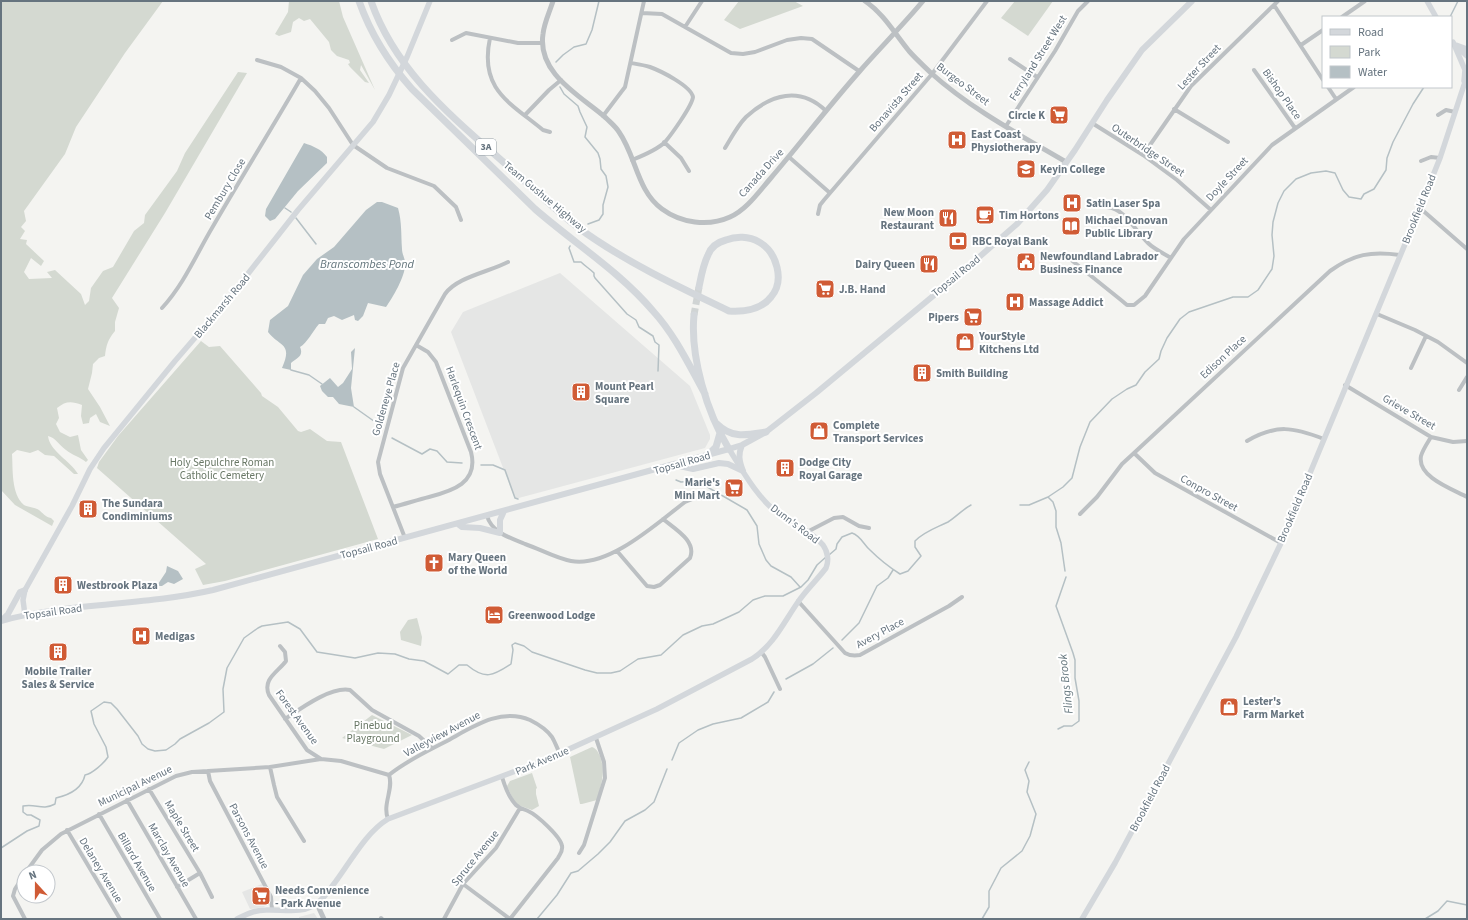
<svg xmlns="http://www.w3.org/2000/svg" width="1468" height="920" font-family="'Source Sans 3',sans-serif">
  <rect width="100%" height="100%" fill="#f4f4f1"/>
  <path fill="#e5e6e5" d="M560,273L690,386L710,435V439L705,448L515,499L451,332L463,312Z
    M262,884L266,898L267,905L264,907L250,909L242,892Z
    M314,913L318,919H299V917Z"/>
  <path fill="#d4d9d1" d="M1,1H163L125,53L76,127L65,154L24,211L26,221L21,227L25,231L20,239L27,240L26,244L44,261L41,266L31,258L24,272L29,279L52,278L47,272L55,270L81,294L85,305L89,301L91,288L103,271L113,267L134,231L144,223L145,215L177,171L185,153L238,72L247,73L165,213L112,298L119,308L115,322V331C108,339 106,346 105,356L99,358L93,364L92,373L88,389L100,407L110,426L100,422L96,414L90,418L89,423L83,424L81,416L82,405C71,401 66,401 57,408L59,418L56,424L60,432L70,437L78,435L81,450L88,460L86,462C80,457 72,455 66,450C59,445 56,438 48,436C50,452 70,460 78,474H74L54,456L45,455L38,450L30,453L17,450L12,454C13,469 11,494 24,505C28,507 34,507 39,510C43,513 45,517 51,518L54,521L52,526L15,505L1,490Z
    M289,1H339L343,17L375,90L361,65L360,70L369,83L365,82L350,67L348,64L350,63L349,60L337,56L331,50L329,42L310,19L304,21L299,18L293,22L291,32L279,36L275,34L288,12Z
    M739,1H794L803,6L740,29L724,20Z
    M1015,1H1053L1028,36L1001,18Z
    M201,341L209,347L220,346L261,393L262,396L278,407L298,431L301,432L310,429L327,441L341,442L378,539L225,581L203,585L195,569L206,564L97,468L99,462L118,436Z
    M417,618L422,637L421,646L401,640L400,632L408,620Z
    M372,715L412,735L384,749L342,738Z
    M592,747C597,749 598,752 600,756C606,772 601,785 597,800L582,804H580L570,757Z
    M532,773L537,788L536,789V794L539,806L532,810L518,805L514,801L507,786L510,781Z"/>
  <path fill="#b5c0c4" d="M304,143C313,146 321,149 327,157V163L298,191L275,219L270,221L265,216L266,209Z
    M377,202H382L398,208C402,222 401,235 402,249C402,253 404,257 405,261C407,274 393,297 386,307L368,303L363,316L358,321L355,320L354,315L342,320L334,316L328,318L325,324H319C313,331 307,343 300,347C304,356 297,358 291,363V370L282,368C293,343 280,347 268,332L270,320L288,306L303,275L317,259L334,247L366,210Z
    M355,348L351,388L354,407L339,404L333,397H328L322,391L320,386L330,378L338,387L343,383L352,369L351,352Z
    M167,566L178,571L183,579L174,584L168,582L162,586H159L158,584L166,572Z"/>
  <g fill="none" stroke-linecap="round" stroke-linejoin="round">
    <path stroke="#b5c0c4" stroke-width="1.5" d="M1450,17L1458,1
      M556,62L563,55L574,47L586,44L592,30L599,1
      M560,87L564,94L578,106L580,112L587,127L585,137L598,153L600,159L601,169L606,176L608,187L603,205V214L599,220L588,224
      M285,208L291,212
      M296,218L316,244
      M570,246L569,248L574,262H581C585,266 590,269 594,273V276L595,278L627,314L636,320L639,327L653,336L655,342L659,345L658,371
      M291,370L309,375L322,384
      M354,407L378,424
      M392,438L422,454L430,449L437,451L447,462L462,463
      M481,465H493L505,470L515,498L518,499
      M676,480L681,482L697,481L747,510L757,526L759,544L766,560L771,566L791,577L800,587
      M1048,497L1053,502L1056,511V527L1061,543L1065,571
      M1020,505H1029L1048,497L1063,487L1072,478L1080,447L1090,422L1112,399L1127,389L1136,385L1145,372L1159,359L1161,351L1167,338L1180,319L1189,312L1233,297H1248L1258,290L1272,269L1274,256L1272,235L1273,222L1278,203L1284,191L1296,179L1311,173L1326,171L1335,173L1343,190L1349,197L1361,199L1364,194L1374,189L1386,170L1387,158L1393,142L1413,104L1424,87
      M829,555L836,549L837,544L842,537L852,533C861,536 863,544 870,550C879,559 889,567 900,574L908,571L921,556L915,547V541C925,531 936,528 948,522C956,517 962,510 971,505
      M842,640L859,623L877,586L888,578L893,570
      M786,679L813,664L833,648
      M1058,729L1064,726H1072L1079,721V701L1075,678V660L1073,653L1056,606L1066,577
      M672,760L679,743L698,730L713,724L741,718L768,702L774,692
      M1,848L27,831L39,826L40,820L31,815H27L23,812V806C36,803 42,811 55,804L56,798C69,795 82,789 85,775C92,774 104,763 108,757L106,747L94,724L91,711L104,702L111,703L117,709L138,736L142,744L148,749L155,751L166,750L175,744L180,739L209,723L224,712L223,689L227,668L244,638L258,628L262,626L288,622L300,629L317,652L355,658L378,653L395,654L409,659L424,661L448,674L459,665H467C485,680 493,676 511,664L513,650L512,645L515,643L524,646L532,652L585,670L597,673H611L620,671L638,659L661,655L683,635L702,626L713,624L739,612L753,600L765,596H783L801,587L808,580L817,565L826,557
      M537,919L557,895L571,873L578,871L598,854L610,842L625,821L645,810L654,802L667,769
      M982,919L989,907V891L1001,868L1022,851L1030,836L1036,814L1027,792L1029,781L1025,770L1029,762
      M1425,919L1438,911L1447,901L1467,905"/>
    <path stroke="#d0d4d4" stroke-width="7" stroke-dasharray="7 3.5" stroke-linecap="butt" d="M694,315L699,287"/>
    <path stroke="#bcc0c3" stroke-width="4" d="M1274,5L1323,80
      M642,13L662,14L731,53L743,54L755,52L787,40L801,38L812,39L859,71
      M1342,17L1365,1
      M685,27L702,1
      M490,38C479,89 509,102 543,130L550,132
      M452,40L466,33L518,43H543
      M1301,45L1323,30
      M1010,59L1037,77
      M257,60L281,67L301,78L315,91L329,108L353,145L387,168L434,186L456,207L461,220
      M631,63C637,64 644,65 650,67C661,71 691,86 693,97C692,106 671,135 665,142C657,150 642,156 632,160
      M1254,70L1295,128
      M1328,87L1336,99
      M1174,109L1228,142
      M525,115L549,90L561,80
      M1438,115L1446,110L1455,112
      M603,116L625,87L644,1
      M1092,123L1143,155L1177,180L1211,210
      M1006,126L1055,51L1078,11L1088,1
      M664,142L681,158L689,171
      M725,148C731,138 738,125 746,117C771,94 800,86 826,111
      M1143,155L1191,86L1278,1
      M789,157L830,193
      M1421,161L1431,157L1440,158
      M1107,207C1126,209 1135,231 1148,243C1154,249 1163,253 1171,258
      M1420,208L1467,249
      M818,214L820,205L824,200L932,74L987,1
      M1070,259L1121,300L1127,305H1134L1145,296L1184,239L1272,145L1354,87
      M162,308C184,284 196,255 212,228C241,178 272,128 301,78
      M1377,314L1415,330L1438,342L1467,363
      M1411,368L1426,336
      M1345,385L1431,437L1453,442L1467,441
      M1459,390L1467,377
      M1431,437C1428,442 1423,449 1421,456C1417,477 1452,489 1467,497
      M1247,441C1276,424 1293,427 1324,439
      M1134,453L1155,473L1281,543
      M393,507C405,504 417,500 429,497C452,491 479,483 471,452L436,362L428,352L416,345
      M1080,514L1097,497L1122,464L1134,453L1330,271C1354,254 1371,251 1400,255
      M487,516C492,533 511,538 525,544C540,549 555,558 571,561C609,568 657,523 685,502L695,498
      M807,532L834,518L843,517L859,526L869,528
      M405,538L380,474L378,462L403,368L445,294C457,277 489,272 508,262
      M617,551L647,586L654,587L660,585L690,558C697,541 675,529 663,519
      M798,601L845,653C850,656 854,656 860,655L949,606L962,597
      M280,646L285,652L286,661C278,672 262,679 269,695L307,750L321,759L341,761L389,775C394,789 382,804 388,819
      M762,653L765,657L780,689
      M285,719C300,709 331,686 350,690L372,710L419,736L432,748
      M270,767L274,785L277,797L304,841
      M208,771L210,781L271,897L272,910
      M389,775C406,761 426,752 445,742C471,728 500,707 530,720C538,724 547,730 552,737C555,742 557,748 560,754
      M502,777C505,787 509,798 516,805C520,809 524,809 528,811C537,815 561,837 562,846C563,851 560,854 558,858L510,919
      M149,789L200,873L212,897
      M127,800L196,919
      M99,814L160,919
      M67,830L120,919
      M579,853L584,845L605,778L604,762L596,738
      M26,872L42,850L61,834L176,776L192,772L270,767L321,759
      M24,875L15,889L13,896L25,919
      M463,884L510,919
      M177,887L200,873
      M381,918L382,919
      M444,919L463,884L496,848L520,808"/>
    <path stroke="#bcc0c3" stroke-width="5" d="M553,1C550,11 544,23 543,34C537,74 581,96 606,118C611,123 616,127 619,132C636,156 637,191 662,209C681,223 708,227 730,217C746,210 758,193 770,179C800,144 828,107 859,72C880,48 903,25 923,1
      M865,1C884,14 895,34 909,51C916,59 924,66 931,73C971,109 1020,135 1066,162
      M317,904L324,919"/>
    <path stroke="#d3d7db" stroke-width="5.5" d="M1427,1L1436,17
      M1453,42L1465,70L1464,81
      M1455,45L1467,56
      M1456,45L1467,49
      M25,615L23,600L25,590L72,506L90,469L104,448L175,361L225,303L298,210L373,122L389,95L407,57L430,1
      M237,919C247,914 255,910 266,910C283,909 302,915 317,903C323,899 329,891 333,885C350,863 365,833 388,819L545,760L657,709L752,659C773,646 784,622 798,602C806,590 817,580 826,568C829,561 828,552 823,545C812,531 792,524 778,513C758,499 742,470 729,449
      M1082,919L1115,863L1236,637L1281,543L1420,208L1440,158L1464,85L1467,79"/>
    <path stroke="#d3d7db" stroke-width="6" d="M742,445C738,455 739,461 743,471
      M675,465L693,469L719,463L728,464L743,471
      M458,524L462,527L480,528L500,533V520L504,511
      M1,621C70,602 143,606 213,590L729,449L742,445L766,432L816,393L962,272L1017,224L1047,190L1075,150L1107,100L1142,50L1192,1
      M1,621L8,614L20,592L25,590"/>
    <path stroke="#d3d7db" stroke-width="7" d="M359,1C371,35 389,63 412,89L535,209C574,243 619,271 653,311C675,335 689,365 705,394
      M371,1C396,73 455,119 510,168C538,193 565,220 596,240C638,268 684,289 729,311C745,312 761,310 771,297C785,281 777,252 759,242C749,236 736,236 726,240C718,242 711,247 708,255C703,265 701,277 699,287
      M694,315C690,357 707,413 729,449
      M717,424C732,439 747,435 766,432
      M708,455L716,447L720,433"/>
  </g>
  <defs>
    <g id="supermarket-square" transform="scale(1)"><rect x="-9" y="-9" width="18" height="18" rx="4" fill="#d05b35" stroke="#fff"/><path d="M-6-5.5h2.5l.6 2H6L4.5 2H-2.5L-4.4-4H-6ZM-1.5 3.2a1.3 1.3 0 1 0 .1 0ZM3 3.2a1.3 1.3 0 1 0 .1 0Z" fill="#fff"/></g>
    <g id="hospital-square" transform="scale(1)"><rect x="-9" y="-9" width="18" height="18" rx="4" fill="#d05b35" stroke="#fff"/><path d="M-5-5h3v3.5h4V-5h3V5h-3V1.5h-4V5h-3Z" fill="#fff"/></g>
    <g id="university-square" transform="scale(1)"><rect x="-9" y="-9" width="18" height="18" rx="4" fill="#d05b35" stroke="#fff"/><path d="M0-5L7-2L0 1L-7-2ZM-4 1L0 2.5L4 1V4Q0 6-4 4Z" fill="#fff"/></g>
    <g id="cafe-square" transform="scale(1)"><rect x="-9" y="-9" width="18" height="18" rx="4" fill="#d05b35" stroke="#fff"/><path d="M-5.5-4.5H6V0H3Q3 3.5 0 3.5H-2.5Q-5.5 3.5-5.5 0ZM3-3.2v2h1.7v-2ZM-6 4.5H4V6H-6Z" fill="#fff"/></g>
    <g id="restaurant-square" transform="scale(1)"><rect x="-9" y="-9" width="18" height="18" rx="4" fill="#d05b35" stroke="#fff"/><path d="M-5-6h1v4h1v-4h1v4h1v-4h1v5L-1.5 .5V6h-2V.5L-5-1ZM5-6V6H3V1.5H1.5Q1.5-4 5-6Z" fill="#fff"/></g>
    <g id="library-square" transform="scale(1)"><rect x="-9" y="-9" width="18" height="18" rx="4" fill="#d05b35" stroke="#fff"/><path d="M-6-4Q-3-5.5-.7-3.5V5Q-3 3-6 4ZM6-4Q3-5.5 .7-3.5V5Q3 3 6 4Z" fill="#fff"/></g>
    <g id="bank-square" transform="scale(1)"><rect x="-9" y="-9" width="18" height="18" rx="4" fill="#d05b35" stroke="#fff"/><path d="M-6-4H6V4H-6ZM0-2.3a2.3 2.3 0 1 0 0 4.6a2.3 2.3 0 1 0 0-4.6Z" fill="#fff"/></g>
    <g id="civic-square" transform="scale(1)"><rect x="-9" y="-9" width="18" height="18" rx="4" fill="#d05b35" stroke="#fff"/><path d="M-.6-6.5H3V-4.5H.6V-3L4-1V1h2V6H-6V1h2V-1L-.6-3ZM-1.2 2.5V6h2.4V2.5Z" fill="#fff"/></g>
    <g id="shop-square" transform="scale(1)"><rect x="-9" y="-9" width="18" height="18" rx="4" fill="#d05b35" stroke="#fff"/><path d="M-5-2.5h2.3a2.7 3.5 0 0 1 5.4 0H5L5.5 6h-11ZM-1.5-2.5h3a1.5 2.3 0 0 0-3 0Z" fill="#fff"/></g>
    <g id="building-square" transform="scale(1)"><rect x="-9" y="-9" width="18" height="18" rx="4" fill="#d05b35" stroke="#fff"/><path d="M-4-6H4V6H1V3H-1V6H-4ZM-2.5-4.3h1.7v1.8h-1.7ZM.8-4.3h1.7v1.8H.8ZM-2.5-1h1.7V.8h-1.7ZM.8-1h1.7V.8H.8Z" fill="#fff"/></g>
    <g id="church-square" transform="scale(1)"><rect x="-9" y="-9" width="18" height="18" rx="4" fill="#d05b35" stroke="#fff"/><path d="M-1.2-6h2.4v3.5h3.3v2.4h-3.3V6h-2.4V-.1h-3.3v-2.4h3.3Z" fill="#fff"/></g>
    <g id="hotel-square" transform="scale(1)"><rect x="-9" y="-9" width="18" height="18" rx="4" fill="#d05b35" stroke="#fff"/><path d="M-6-4.5h1.5V1H6V5H4.5V3h-9V5H-6ZM-4 0a1.8 1.8 0 1 1 3.6 0ZM.5 0V-2.5h3Q6-2.5 6 0Z" fill="#fff"/></g>
  </defs>
  <g fill-rule="evenodd">
    <use href="#supermarket-square" x="1059" y="115"/>
    <use href="#hospital-square" x="957" y="140"/>
    <use href="#university-square" x="1026" y="169"/>
    <use href="#hospital-square" x="1072" y="203"/>
    <use href="#cafe-square" x="985" y="215"/>
    <use href="#restaurant-square" x="948" y="218"/>
    <use href="#library-square" x="1071" y="226"/>
    <use href="#bank-square" x="958" y="241"/>
    <use href="#civic-square" x="1026" y="262"/>
    <use href="#restaurant-square" x="929" y="264"/>
    <use href="#supermarket-square" x="825" y="289"/>
    <use href="#hospital-square" x="1015" y="302"/>
    <use href="#supermarket-square" x="973" y="317"/>
    <use href="#shop-square" x="965" y="342"/>
    <use href="#building-square" x="922" y="373"/>
    <use href="#building-square" x="581" y="392"/>
    <use href="#shop-square" x="819" y="431"/>
    <use href="#building-square" x="785" y="468"/>
    <use href="#supermarket-square" x="734" y="488"/>
    <use href="#building-square" x="88" y="509"/>
    <use href="#church-square" x="434" y="563"/>
    <use href="#building-square" x="63" y="585"/>
    <use href="#hotel-square" x="494" y="615"/>
    <use href="#hospital-square" x="141" y="636"/>
    <use href="#building-square" x="58" y="652"/>
    <use href="#shop-square" x="1229" y="707"/>
    <use href="#supermarket-square" x="261" y="896"/>
  </g>
  <g text-anchor="middle" dominant-baseline="central" stroke-width="4" stroke-linejoin="round" paint-order="stroke">
    <rect fill="#fff" stroke="#949ea5" stroke-width="1" x="476" y="139" width="20" height="16" rx="3"/>
    <g font-size="10" font-weight="bold" fill="#66747f">
      <text x="486" y="147">3A</text>
    </g>
    <g font-size="11" fill="#66747f" stroke="#fff">
      <text transform="translate(1038 58) rotate(-58)">Ferryland Street West</text>
      <text transform="translate(1199 67) rotate(-47)">Lester Street</text>
      <text transform="translate(963 84) rotate(37)">Burgeo Street</text>
      <text transform="translate(1282 94) rotate(55)">Bishop Place</text>
      <text transform="translate(896 102) rotate(-49)">Bonavista Street</text>
      <text transform="translate(1148 150) rotate(34)">Outerbridge Street</text>
      <text transform="translate(761 173) rotate(-48)">Canada Drive</text>
      <text transform="translate(1227 179) rotate(-47)">Doyle Street</text>
      <text transform="translate(225 189) rotate(-59)">Pembury Close</text>
      <text transform="translate(545 197) rotate(40)">Team Gushue Highway</text>
      <text transform="translate(1419 209) rotate(-68)">Brookfield Road</text>
      <text transform="translate(956 276) rotate(-39)">Topsail Road</text>
      <text transform="translate(222 306) rotate(-50)">Blackmarsh Road</text>
      <text transform="translate(1223 357) rotate(-43)">Edison Place</text>
      <text transform="translate(386 399) rotate(-74)">Goldeneye Place</text>
      <text transform="translate(464 408) rotate(70)">Harlequin Crescent</text>
      <text transform="translate(1409 412) rotate(30)">Grieve Street</text>
      <text transform="translate(682 463) rotate(-16)">Topsail Road</text>
      <text transform="translate(1209 493) rotate(29)">Conpro Street</text>
      <text transform="translate(1295 508) rotate(-67)">Brookfield Road</text>
      <text transform="translate(795 524) rotate(37)">Dunn's Road</text>
      <text transform="translate(369 548) rotate(-15)">Topsail Road</text>
      <text transform="translate(53 612) rotate(-8)">Topsail Road</text>
      <text transform="translate(880 633) rotate(-28)">Avery Place</text>
      <text transform="translate(297 717) rotate(54)">Forest Avenue</text>
      <text transform="translate(442 734) rotate(-28)">Valleyview Avenue</text>
      <text transform="translate(542 761) rotate(-23)">Park Avenue</text>
      <text transform="translate(135 786) rotate(-26)">Municipal Avenue</text>
      <text transform="translate(1150 798) rotate(-62)">Brookfield Road</text>
      <text transform="translate(182 826) rotate(59)">Maple Street</text>
      <text transform="translate(249 836) rotate(62)">Parsons Avenue</text>
      <text transform="translate(169 855) rotate(60)">Marclay Avenue</text>
      <text transform="translate(475 858) rotate(-51)">Spruce Avenue</text>
      <text transform="translate(137 862) rotate(60)">Billard Avenue</text>
      <text transform="translate(101 870) rotate(59)">Delaney Avenue</text>
    </g>
    <g font-size="11" font-weight="bold" fill="#66747f" stroke="#fff" text-anchor="start">
      <text x="1045" y="115" text-anchor="end">Circle K</text>
      <text x="971" y="134">East Coast<tspan x="971" dy="13">Physiotherapy</tspan></text>
      <text x="1040" y="169">Keyin College</text>
      <text x="1086" y="203">Satin Laser Spa</text>
      <text x="934" y="212" text-anchor="end">New Moon<tspan x="934" dy="13">Restaurant</tspan></text>
      <text x="999" y="215">Tim Hortons</text>
      <text x="1085" y="220">Michael Donovan<tspan x="1085" dy="13">Public Library</tspan></text>
      <text x="972" y="241">RBC Royal Bank</text>
      <text x="1040" y="256">Newfoundland Labrador<tspan x="1040" dy="13">Business Finance</tspan></text>
      <text x="915" y="264" text-anchor="end">Dairy Queen</text>
      <text x="839" y="289">J.B. Hand</text>
      <text x="1029" y="302">Massage Addict</text>
      <text x="959" y="317" text-anchor="end">Pipers</text>
      <text x="979" y="336">YourStyle<tspan x="979" dy="13">Kitchens Ltd</tspan></text>
      <text x="936" y="373">Smith Building</text>
      <text x="595" y="386">Mount Pearl<tspan x="595" dy="13">Square</tspan></text>
      <text x="833" y="425">Complete<tspan x="833" dy="13">Transport Services</tspan></text>
      <text x="799" y="462">Dodge City<tspan x="799" dy="13">Royal Garage</tspan></text>
      <text x="720" y="482" text-anchor="end">Marie's<tspan x="720" dy="13">Mini Mart</tspan></text>
      <text x="102" y="503">The Sundara<tspan x="102" dy="13">Condiminiums</tspan></text>
      <text x="448" y="557">Mary Queen<tspan x="448" dy="13">of the World</tspan></text>
      <text x="77" y="585">Westbrook Plaza</text>
      <text x="508" y="615">Greenwood Lodge</text>
      <text x="155" y="636">Medigas</text>
      <text x="58" y="671" text-anchor="middle">Mobile Trailer<tspan x="58" dy="13">Sales &amp; Service</tspan></text>
      <text x="1243" y="701">Lester's<tspan x="1243" dy="13">Farm Market</tspan></text>
      <text x="275" y="890">Needs Convenience<tspan x="275" dy="13">- Park Avenue</tspan></text>
    </g>
    <g font-size="11" fill="#687765" stroke="#fff">
      <text x="222" y="462">Holy Sepulchre Roman<tspan x="222" dy="13">Catholic Cemetery</tspan></text>
      <text x="373" y="725">Pinebud<tspan x="373" dy="13">Playground</tspan></text>
    </g>
    <g font-size="12" font-style="italic" fill="#63757c" stroke="#fff">
      <text x="367" y="264">Branscombes Pond</text>
      <text transform="translate(1066 684) rotate(-96)">Flings Brook</text>
    </g>
  </g>
  <rect width="1468" height="920" fill="none" stroke="#66747f" stroke-width="4"/>
  <rect x="1322" y="16" width="130" height="72" fill="#ffffff" stroke="#c2c7cc"/>
  <rect x="1330" y="29" width="20" height="6" fill="#d3d7db" stroke="#c2c7cc"/>
  <text x="1358" y="36" font-size="12" fill="#66747f">Road</text>
  <rect x="1330" y="46" width="20" height="12" fill="#d4d9d1" stroke="#c2c7cc"/>
  <text x="1358" y="56" font-size="12" fill="#66747f">Park</text>
  <rect x="1330" y="66" width="20" height="12" fill="#b5c0c4" stroke="#c2c7cc"/>
  <text x="1358" y="76" font-size="12" fill="#66747f">Water</text>
  <g transform="translate(36 884) rotate(339)"><circle r="19" fill="#ffffff" stroke="#c2c7cc"/>
  <path d="M0-3L7 15L0 10L-7 15Z" fill="#d05b35"/>
  <text y="-6" font-size="11" font-weight="bold" text-anchor="middle" fill="#66747f">N</text>
  </g>
</svg>
